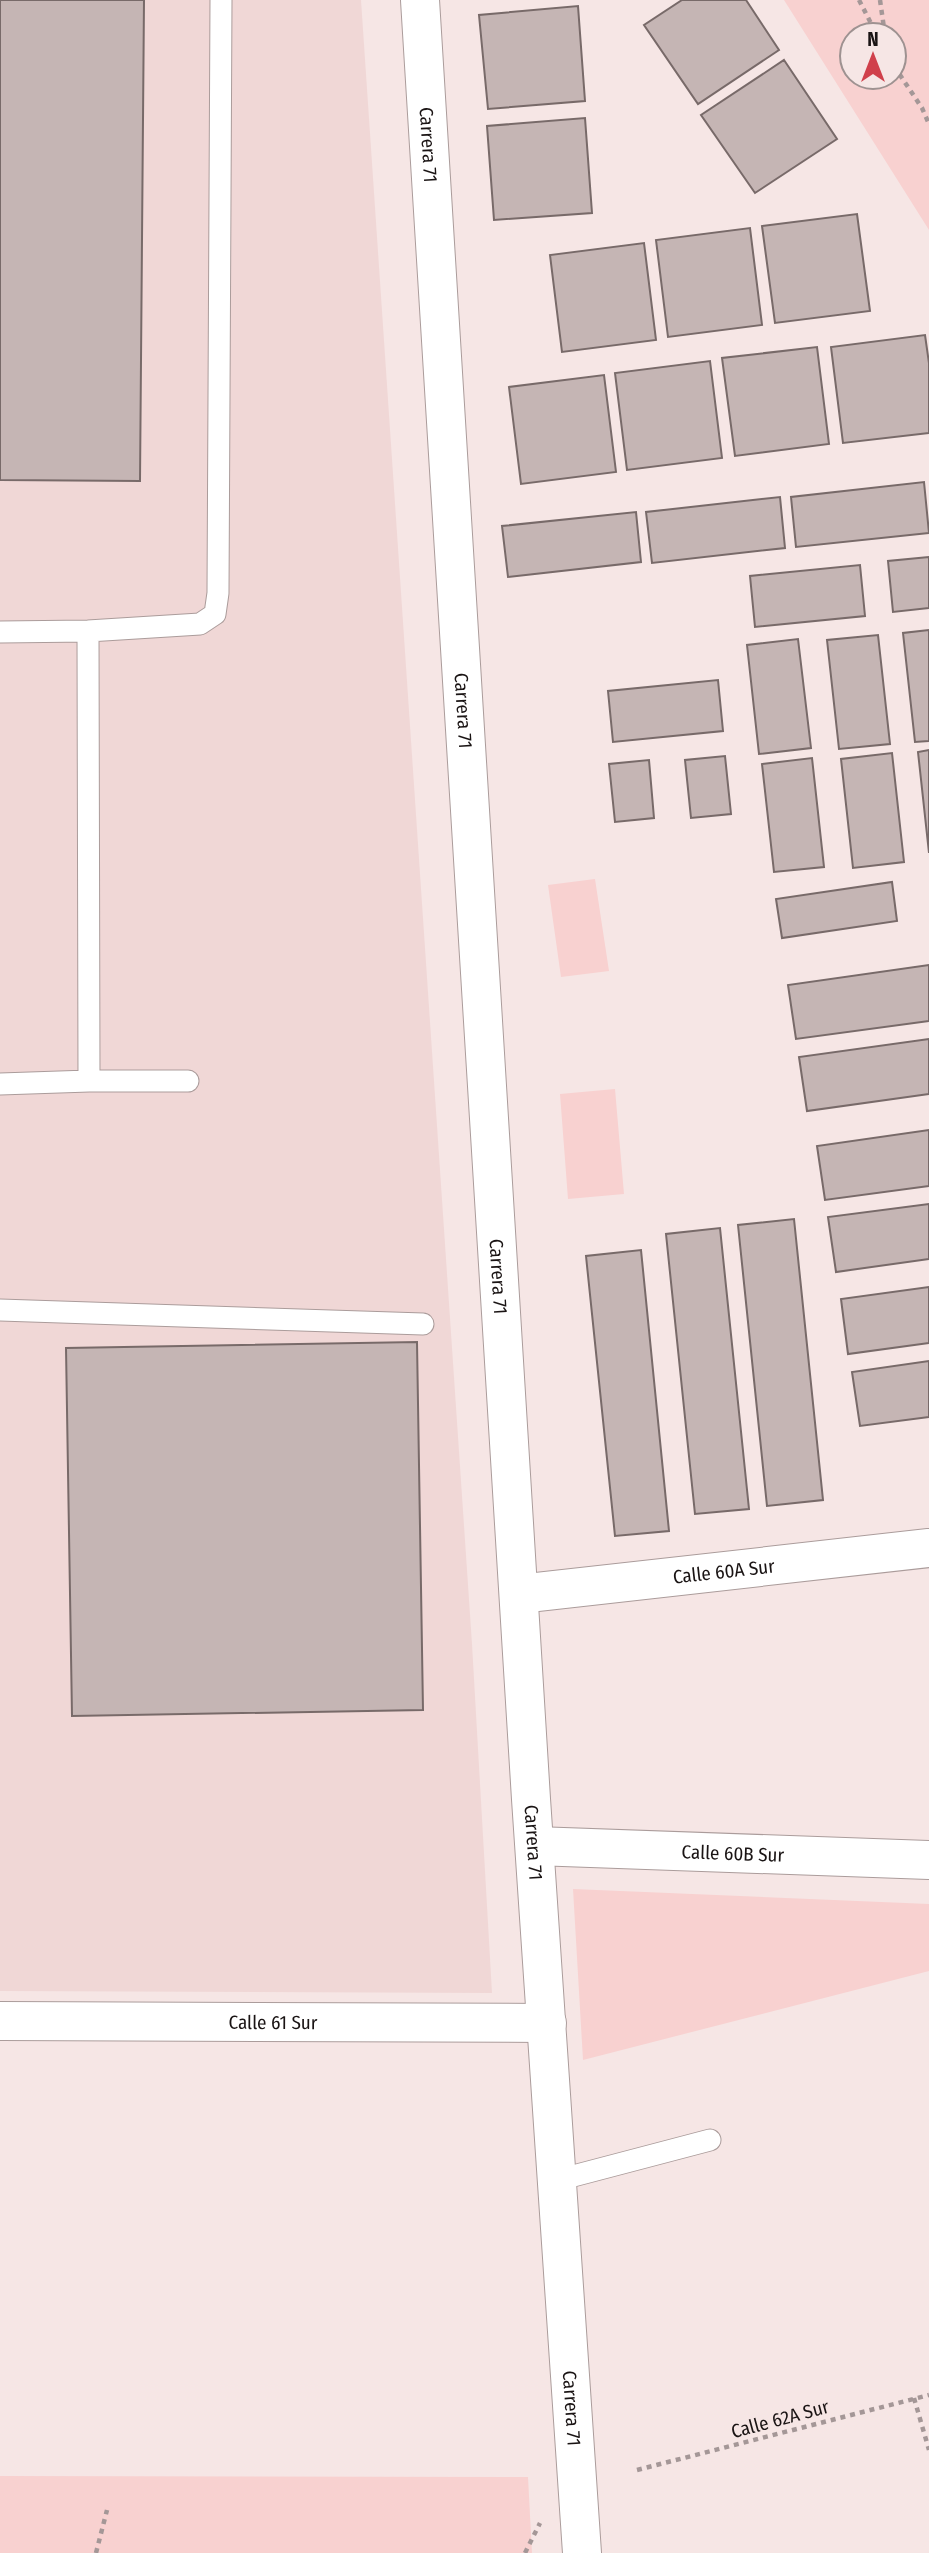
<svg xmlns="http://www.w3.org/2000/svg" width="929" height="2553" font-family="'Fira Sans Condensed',sans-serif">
  <rect width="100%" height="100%" fill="#f6e6e5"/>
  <path fill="#f0d7d6" d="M0,0H361L472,1644L492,1993L0,1991Z"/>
  <path fill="#f8d1d0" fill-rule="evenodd" d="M784,0H929V230ZM852,35H894V77H852Z
    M595,879L609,971L561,977L548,885Z
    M615,1089L624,1194L568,1199L560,1094Z
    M573,1889L929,1904V1971L583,2060Z
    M0,2476L528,2477L532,2553H0Z"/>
  <path fill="#c5b5b4" stroke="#786a69" stroke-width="2" d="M0,0H144L140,481L0,480Z
    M682,0H746L779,50L698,104L644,25Z
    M578,6L585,101L488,109L479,15Z
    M784,60L837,139L755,193L701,115Z
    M585,118L592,213L494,220L487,126Z
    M857,214L870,311L775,323L762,226Z
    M750,228L762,325L668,337L656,240Z
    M644,243L656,340L562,352L550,255Z
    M925,335L929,363V433L843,443L831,347Z
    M817,347L829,444L735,456L722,358Z
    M710,361L722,458L627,470L615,373Z
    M604,375L616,472L521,484L509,387Z
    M924,482L929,533L796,547L791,497Z
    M780,497L785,548L652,563L646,512Z
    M636,512L641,562L508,577L502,526Z
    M929,557V608L893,612L888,561Z
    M860,565L865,616L755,627L750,576Z
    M929,630V741L915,742L903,633Z
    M878,635L890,744L839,749L827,640Z
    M798,639L811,748L759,754L747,645Z
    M718,680L723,731L613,742L608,691Z
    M929,750V853L918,752Z
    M892,753L904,862L853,868L841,759Z
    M725,756L731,814L691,818L685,760Z
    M812,758L824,867L774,872L762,764Z
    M649,760L654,818L615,822L609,764Z
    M892,882L897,921L782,938L776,899Z
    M929,965V1021L796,1039L788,985Z
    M929,1039V1094L807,1111L799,1057Z
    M929,1130V1186L825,1200L817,1146Z
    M929,1204V1259L836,1272L828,1217Z
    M794,1219L823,1500L767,1506L738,1225Z
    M720,1228L749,1509L695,1514L666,1234Z
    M641,1250L669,1531L615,1536L586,1256Z
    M929,1287V1343L848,1354L841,1299Z
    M417,1342L423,1710L72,1716L66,1348Z
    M929,1361V1417L860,1426L852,1372Z"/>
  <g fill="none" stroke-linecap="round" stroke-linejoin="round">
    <g stroke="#ab9c9b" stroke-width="23">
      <path id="lane" d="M88,631L89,1081
        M0,632L88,631L200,624L215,614L218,593L221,0
        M0,1084L89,1081H188
        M0,1310L423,1324
        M558,2180L710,2140"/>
    </g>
    <g stroke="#ab9c9b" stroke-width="40">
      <g id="street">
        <path id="s1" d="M420,0L531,1799L582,2553"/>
        <path id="s2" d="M519,1594L929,1548"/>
        <path id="s3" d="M535,1846L929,1860"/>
        <path id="s4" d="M0,2021L547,2023"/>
      </g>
    </g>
    <path stroke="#a49797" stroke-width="4.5" stroke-dasharray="5 5" stroke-linecap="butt" d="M859,0L877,35
      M880,0L885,35
      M894,66L922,108L929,124
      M914,2398L929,2450
      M637,2470L929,2395
      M96,2553L107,2510
      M525,2553L540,2523"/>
    <use href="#lane" stroke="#fff" stroke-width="21"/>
    <use href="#street" stroke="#fff" stroke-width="38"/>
  </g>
  <g text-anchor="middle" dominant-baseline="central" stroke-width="5" stroke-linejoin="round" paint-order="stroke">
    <g font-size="19" fill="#1a1414" stroke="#f6e6e5">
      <text stroke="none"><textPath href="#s1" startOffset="145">Carrera 71</textPath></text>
      <text stroke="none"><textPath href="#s1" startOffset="712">Carrera 71</textPath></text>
      <text stroke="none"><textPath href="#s1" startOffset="1279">Carrera 71</textPath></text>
      <text stroke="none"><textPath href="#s2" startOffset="206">Calle 60A Sur</textPath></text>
      <text stroke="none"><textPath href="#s1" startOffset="1846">Carrera 71</textPath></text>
      <text stroke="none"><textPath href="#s3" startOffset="198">Calle 60B Sur</textPath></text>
      <text stroke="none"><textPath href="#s4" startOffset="273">Calle 61 Sur</textPath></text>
      <text stroke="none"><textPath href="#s1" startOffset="2413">Carrera 71</textPath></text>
      <text transform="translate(780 2419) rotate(-15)">Calle 62A Sur</text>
    </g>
  </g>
  <g transform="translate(873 56)"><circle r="33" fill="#f6e6e5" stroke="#9e9291" stroke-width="2"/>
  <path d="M0-5L12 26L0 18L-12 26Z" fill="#d0404b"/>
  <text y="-10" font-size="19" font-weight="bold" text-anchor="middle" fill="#1a1414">N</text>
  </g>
</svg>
